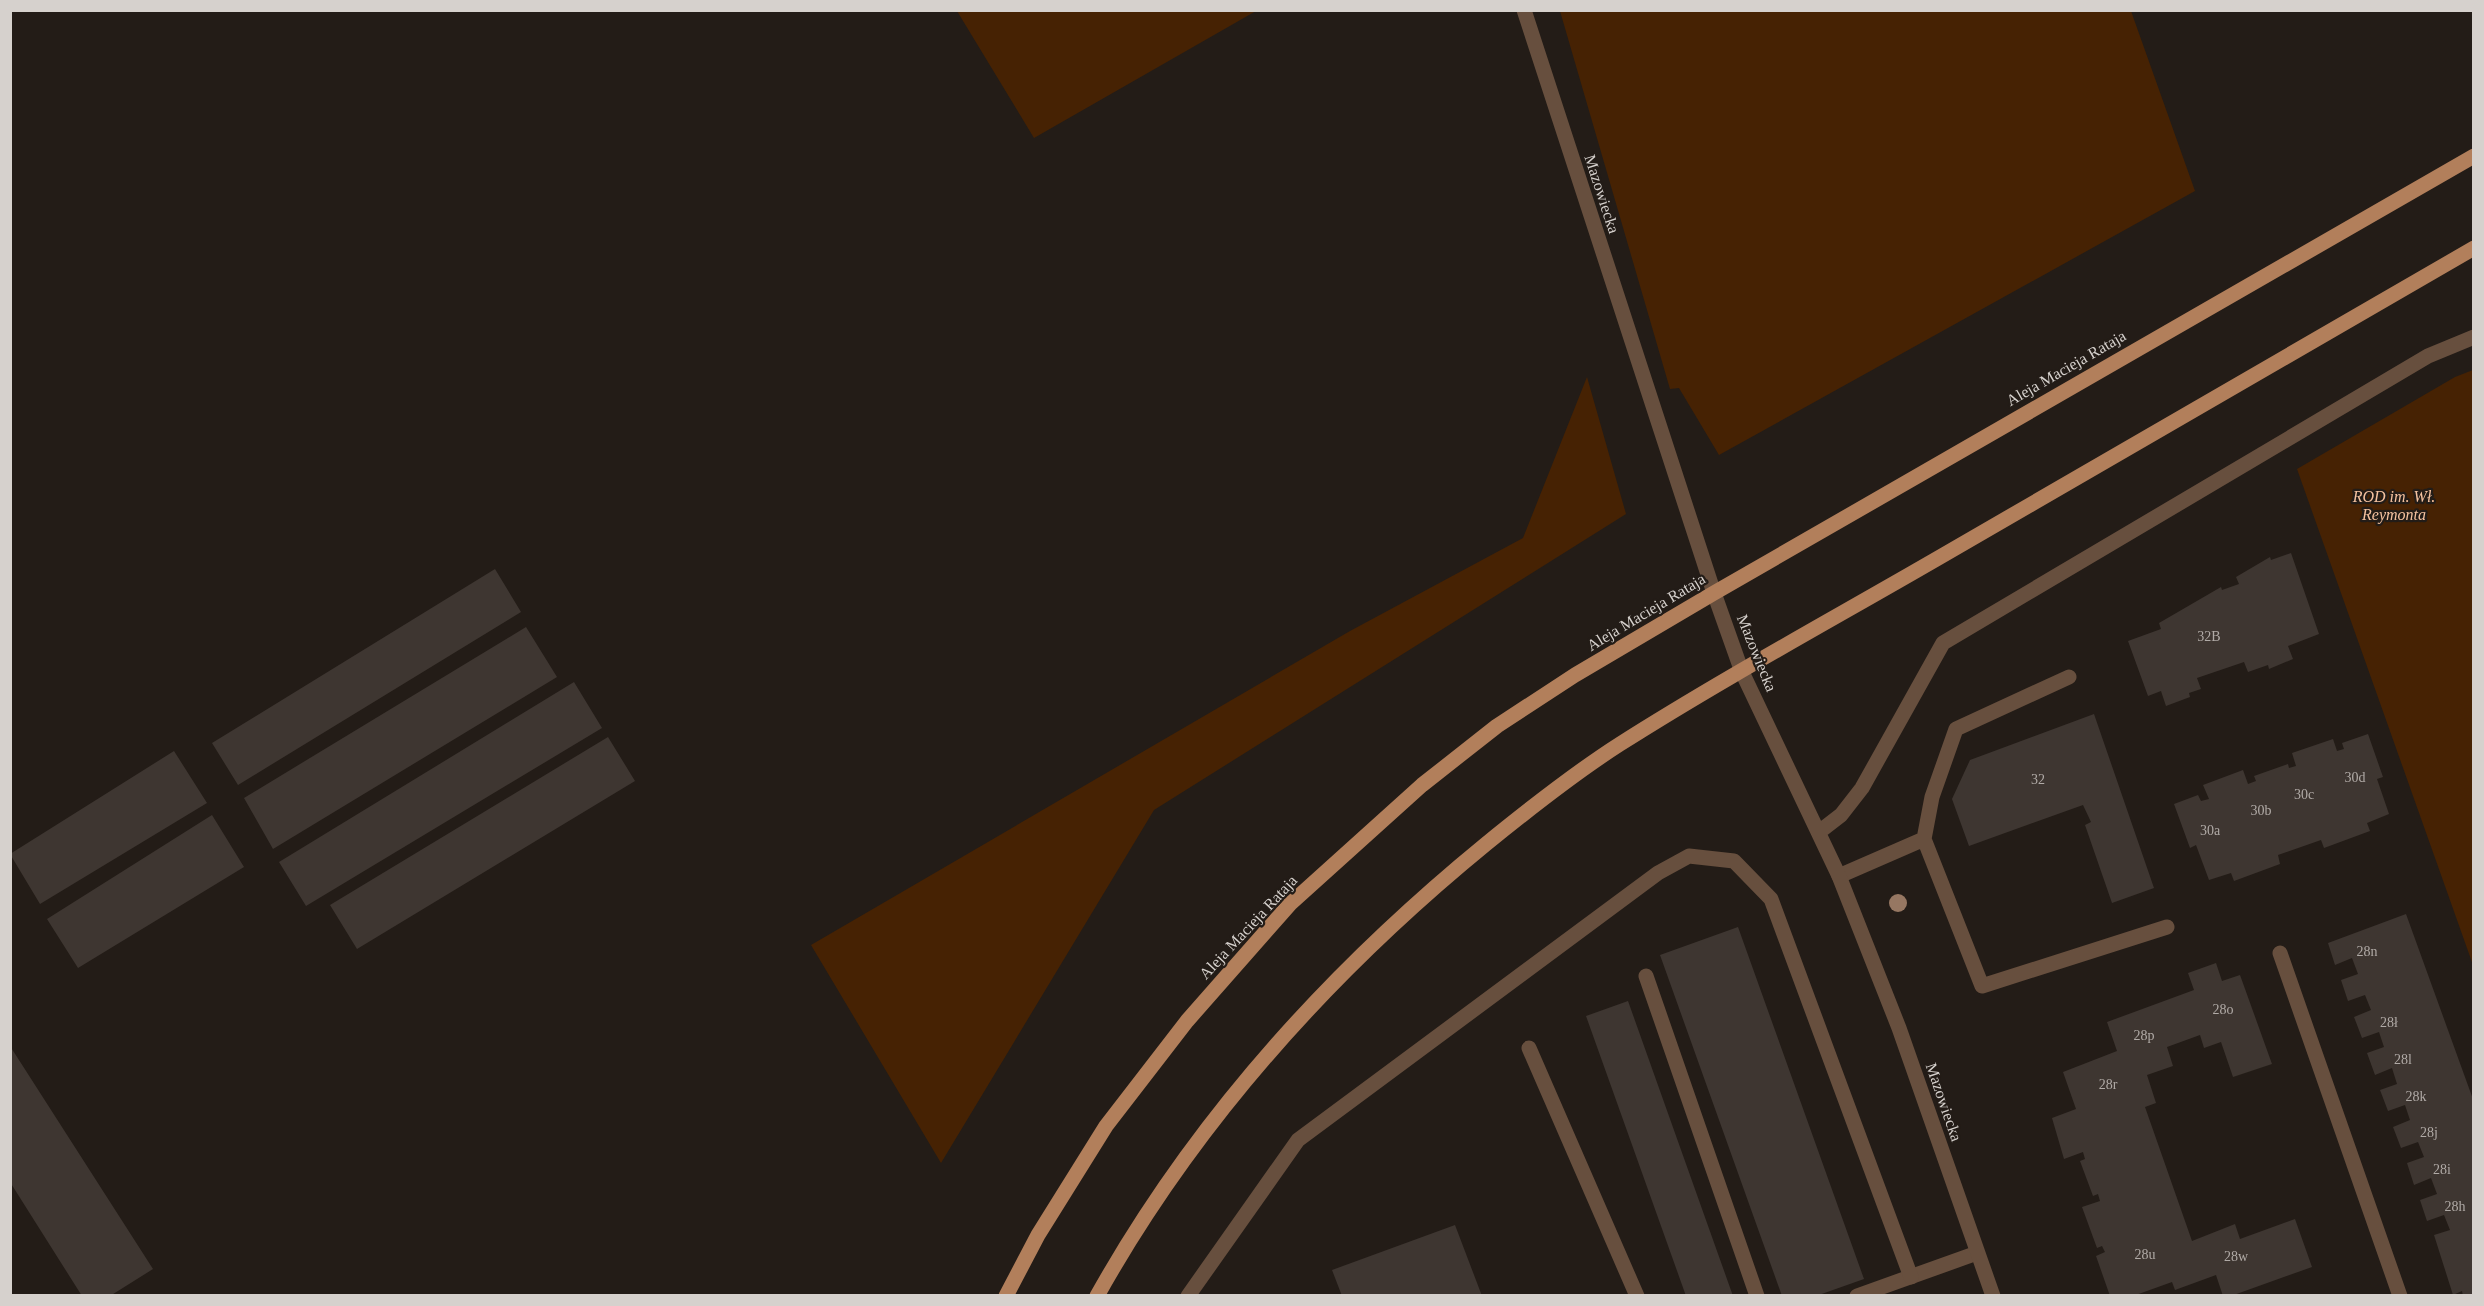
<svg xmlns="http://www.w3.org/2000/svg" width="2484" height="1306" font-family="'Times New Roman',serif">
  <rect width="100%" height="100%" fill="#231c17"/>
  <path fill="#462203" d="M957,11H1256L1034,138Z
    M1560,11H2131L2195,191L1719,455L1679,388L1670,389Z
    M2473,370V965L2297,469L2455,377Z
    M1587,377L1626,514L1154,810L941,1163L811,945L1350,631L1523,538Z"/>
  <path fill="#3e3631" d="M2291,553L2319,634L2288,646L2293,659L2269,669L2268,665L2248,672L2244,662L2197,678L2201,689L2189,693L2190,697L2166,706L2161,691L2148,696L2128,641L2161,629L2159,623L2221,587L2222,590L2239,584L2236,577L2270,557L2271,560Z
    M495,569L521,612L238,785L212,743Z
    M526,627L557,677L273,849L244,798Z
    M574,682L602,728L306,906L279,862Z
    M2094,714L2154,888L2112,903L2085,825L2091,822L2083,805L1969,846L1952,799L1970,760Z
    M2368,734L2383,777L2377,779L2389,814L2367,823L2370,831L2324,848L2321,840L2278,855L2280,864L2234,881L2231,873L2209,880L2196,845L2190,848L2174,804L2198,795L2201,801L2209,799L2203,785L2243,770L2248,784L2256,781L2254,776L2288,764L2289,768L2296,766L2292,753L2333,739L2337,751L2344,749L2342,743Z
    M608,737L635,781L357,949L330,905Z
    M174,751L207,803L40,904L10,854Z
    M212,815L244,867L78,968L47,919Z
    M2406,914L2474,1102V1296H2463L2462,1291L2453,1295L2434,1235L2450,1230L2444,1215L2427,1221L2420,1200L2437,1194L2431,1178L2414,1185L2407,1163L2424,1157L2418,1142L2401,1148L2393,1127L2410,1120L2405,1105L2388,1111L2380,1090L2397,1084L2392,1068L2375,1075L2367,1053L2384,1047L2379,1032L2362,1038L2354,1017L2371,1010L2365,995L2348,1001L2341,980L2358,974L2352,958L2335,965L2328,943Z
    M1738,927L1864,1279L1816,1296H1782L1660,955Z
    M2216,963L2222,981L2240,975L2272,1064L2233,1077L2221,1042L2204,1048L2200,1035L2167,1047L2173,1066L2147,1075L2156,1103L2145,1107L2192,1241L2235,1224L2240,1239L2295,1219L2312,1267L2231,1296H2223L2216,1275L2175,1290L2172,1282L2133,1296H2110L2096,1256L2105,1252L2102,1246L2097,1248L2082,1207L2100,1201L2098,1194L2093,1196L2080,1161L2085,1159L2083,1152L2064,1159L2052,1118L2076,1109L2063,1072L2117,1051L2107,1022L2194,990L2188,973Z
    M1628,1001L1733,1296H1686L1586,1016Z
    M10,1046L153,1269L110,1296H82L10,1182Z
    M1455,1225L1482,1296H1342L1332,1270Z"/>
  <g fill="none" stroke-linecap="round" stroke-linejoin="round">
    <path stroke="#674f3e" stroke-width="15" d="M1924,839L1982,986L2167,927
      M1839,876L1924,839L1932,797L1956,729L2069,677
      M2280,953L2400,1296
      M1646,976L1757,1296
      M1529,1048L1637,1296
      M1857,1296L1977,1253"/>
    <path stroke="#674f3e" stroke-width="15" d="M1524,10L1714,593L1742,672L1839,876L1899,1028L1993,1296
      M1819,832L1841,815L1862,788L1943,643L2428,356L2474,337
      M1188,1296L1298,1140L1658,873L1689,856L1734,861L1771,899L1911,1277"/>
    <path stroke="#b27f5b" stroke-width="15" d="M1006,1296L1038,1235L1106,1126L1187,1021L1290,904L1422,785L1497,726L1575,675L1714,593L2474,156
      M1097,1296C1195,1121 1332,970 1486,844C1529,809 1573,774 1620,744C1724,678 1833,619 1940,557C2118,454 2296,351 2474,248"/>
  </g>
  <circle fill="#967762" cx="1898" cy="903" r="9"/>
  <g text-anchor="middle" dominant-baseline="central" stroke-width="4.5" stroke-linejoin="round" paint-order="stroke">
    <g font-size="14" fill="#b0aaa6">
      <text x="2209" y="636">32B</text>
      <text x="2355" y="777">30d</text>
      <text x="2038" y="779">32</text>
      <text x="2304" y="794">30c</text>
      <text x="2261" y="810">30b</text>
      <text x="2210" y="830">30a</text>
      <text x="2367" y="951">28n</text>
      <text x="2223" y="1009">28o</text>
      <text x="2389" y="1022">28ł</text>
      <text x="2144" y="1035">28p</text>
      <text x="2403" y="1059">28l</text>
      <text x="2108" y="1084">28r</text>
      <text x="2416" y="1096">28k</text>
      <text x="2429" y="1132">28j</text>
      <text x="2442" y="1169">28i</text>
      <text x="2455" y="1206">28h</text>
      <text x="2145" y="1254">28u</text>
      <text x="2236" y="1256">28w</text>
    </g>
    <g font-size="16" fill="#d6d1cd" stroke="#231c17">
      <text transform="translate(1602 194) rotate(72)">Mazowiecka</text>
      <text transform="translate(2066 368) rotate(-30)">Aleja Macieja Rataja</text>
      <text transform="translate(1646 612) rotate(-31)">Aleja Macieja Rataja</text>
      <text transform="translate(1757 653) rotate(68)">Mazowiecka</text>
      <text transform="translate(1248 927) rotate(-47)">Aleja Macieja Rataja</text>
      <text transform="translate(1944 1102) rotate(71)">Mazowiecka</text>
    </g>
    <g font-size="16" font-style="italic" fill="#f5c29f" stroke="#231c17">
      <text x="2394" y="496">ROD im. Wł.<tspan x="2394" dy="18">Reymonta</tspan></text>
    </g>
  </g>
  <rect width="2484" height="1306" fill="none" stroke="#d6d1cd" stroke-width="24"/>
</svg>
